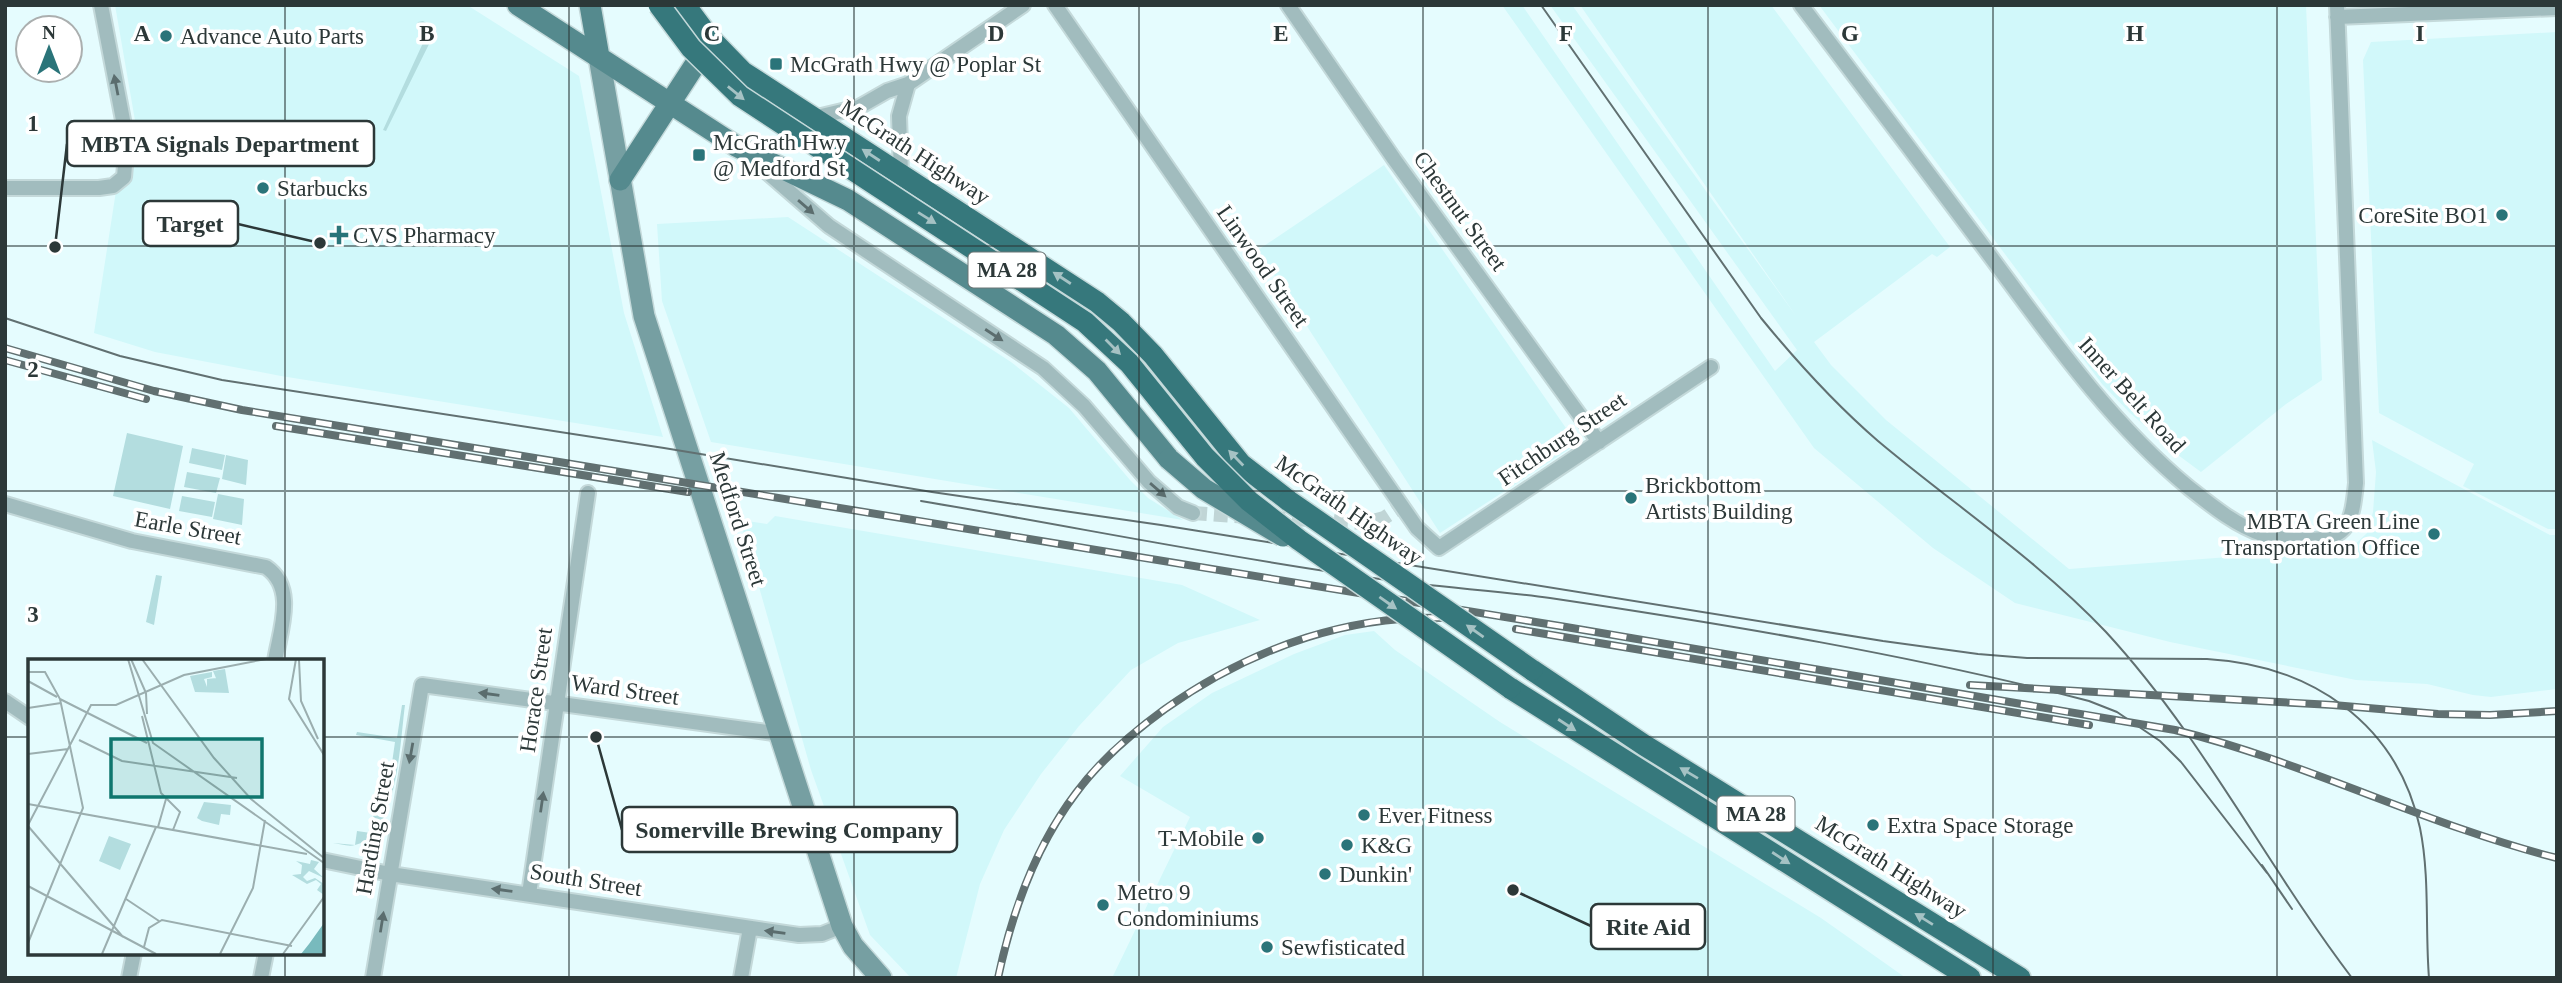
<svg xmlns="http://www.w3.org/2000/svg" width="2562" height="983" font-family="'Times New Roman',serif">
  <rect width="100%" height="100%" fill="#e5fcfe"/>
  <path fill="#d1f8fa" d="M115,5H467L579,76L624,313L663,437L281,376L155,352L94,333L116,191L128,178L137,132Z
    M1502,5H1522L1775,371L1797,350L1550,5H1572L1796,316L1580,5H1771L1950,247L1937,257L1932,254L1814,342L1831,365L1886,420L2069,569L2269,554H2345L2367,533L2373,512L2376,472L2372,440L2550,535H2557V689L2491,697L2473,695L2427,684L2356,680L2170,642L2015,603L1933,548L1814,448Z
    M1819,5H2306L2322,380L2286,404L2201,472L2178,455L2130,413L2102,384Z
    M2557,32V529H2548L2463,486L2474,464L2379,413L2363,60L2371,42Z
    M1384,165L1577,444L1440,533L1258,250Z
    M788,217L1011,362L1069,408L1130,480L1148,498L1183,520L711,442L662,301L657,224Z
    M775,516L1182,585L1260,620L1178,643L1131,670L1079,726L1041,774L1004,830L980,884L956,978H911L870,935L811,770L740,520L767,524Z
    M1374,631L1395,650L1500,722L1821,918L1906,978H1112L1190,817L1120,776L1163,727L1212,693L1294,654L1345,635Z"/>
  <path fill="#b3dddf" d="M423,21L434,28V34L386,131L383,130L428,32L417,26L418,22Z
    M127,433L183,446L170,509L113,496Z
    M192,448L225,455L222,470L189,463Z
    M226,455L248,460L246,485L222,479Z
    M187,472L220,478L216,493L184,487Z
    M218,494L244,499L242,525L213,519Z
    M182,496L215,502L212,517L179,511Z
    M156,575L162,576L154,625L146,622Z
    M402,705H405C400,741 398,835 355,845C349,847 340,844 333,843L355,845L357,831L371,833L378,783L389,784L395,742L356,735L357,732L397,738Z"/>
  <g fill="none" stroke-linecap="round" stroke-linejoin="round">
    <path stroke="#c0d5d6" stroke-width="14" stroke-dasharray="14 7" stroke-linecap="butt" d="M1193,513L1247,517
      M1271,518L1366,523L1384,518L1402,506"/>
    <g stroke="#c4d9da" stroke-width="18">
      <path id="street" d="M1055,5L1417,528L1439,548L1711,367
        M1288,5L1394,159L1599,442
        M1801,5C1858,80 1914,154 1970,229C2038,319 2101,415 2188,487C2212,506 2235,525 2264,535C2277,539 2292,540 2306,540C2350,541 2352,520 2356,483L2337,5
        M2337,17L2557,8
        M813,118L859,107L887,91L908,84L1023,5
        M753,160L829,226L1043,368L1084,406L1149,482L1178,507L1193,513
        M901,174L899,116L908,84
        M5,188H99L113,186L124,177L127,141L101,5
        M5,504L132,541L266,567C297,588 280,630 275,661
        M5,701L30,718
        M322,860L390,874L799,935L822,934L842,926
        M529,894L588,493
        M129,978L134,953
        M261,978L266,953
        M373,978L422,685L781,734
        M741,978L750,928"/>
    </g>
    <g stroke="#c4d9da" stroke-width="24">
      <path id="secondary" d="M599,57L644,316L842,926L853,946L881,978"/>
    </g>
    <g stroke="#c4d9da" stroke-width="24">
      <path id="primary" d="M518,5L736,146L848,200L1056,335L1097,371L1169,459
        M590,5L599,57
        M620,180L700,57L705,41"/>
    </g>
    <g stroke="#c4d9da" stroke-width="24">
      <path id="highway" d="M685,5L708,36L743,72L1097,302L1121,322L1153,355L1241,464L1289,501
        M1532,670L1644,745L2020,978
        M1510,688L1970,978"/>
    </g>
    <use href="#street" stroke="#a1bcbe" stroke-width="14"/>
    <use href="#secondary" stroke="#769fa2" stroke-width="21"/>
    <use href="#primary" stroke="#558a8e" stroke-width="21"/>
    <use href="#highway" stroke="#36787c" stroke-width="21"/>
    <path stroke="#617071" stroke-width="2" d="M1541,5L1761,318C1797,362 1835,404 1878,441C1954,505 2038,560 2106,632C2203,737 2266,865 2352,978
      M5,318L120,356L222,380L664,448L932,492L1161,525L1883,641L1978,654L2027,658L2207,659C2310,665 2397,722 2420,828C2430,877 2425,929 2429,978
      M921,501C1071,526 1221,557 1373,578C1432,587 1491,590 1550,598C1731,625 1912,655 2089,701L2117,712L2160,741L2181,762L2267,873
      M2262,865L2292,909"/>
    <g stroke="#617071" stroke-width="8">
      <path id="rail" d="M5,348L154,391L242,410L1566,627L2175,730C2306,762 2426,825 2557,858
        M5,360L146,399
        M276,426L688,492
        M1516,629L2089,725
        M1970,685L2333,705L2438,714L2490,715L2557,711
        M998,978C1012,912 1035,847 1076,793C1101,759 1132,733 1165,709C1253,647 1356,610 1465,619"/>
    </g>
    <use href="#rail" stroke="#fff" stroke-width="5" stroke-dasharray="16" stroke-linecap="butt"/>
    <g stroke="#c4d9da" stroke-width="24" stroke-linecap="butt">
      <path id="primary-bridge" d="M1169,459L1204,489L1283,536"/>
    </g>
    <g stroke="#c4d9da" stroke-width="24" stroke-linecap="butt">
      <path id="highway-bridge" d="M659,5L691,48L740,96L1085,322L1129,363L1205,457L1249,501L1299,540L1510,688
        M1289,501L1532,670"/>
    </g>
    <use href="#primary-bridge" stroke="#558a8e" stroke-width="21"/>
    <use href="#highway-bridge" stroke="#36787c" stroke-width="21"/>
  </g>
  <defs><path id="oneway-solid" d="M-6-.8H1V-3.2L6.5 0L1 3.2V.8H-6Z" transform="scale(1.75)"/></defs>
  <g fill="#5b6d6e">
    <use href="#oneway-solid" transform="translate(116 85) rotate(-101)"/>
    <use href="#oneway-solid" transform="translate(806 207) rotate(41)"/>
    <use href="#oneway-solid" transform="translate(994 335) rotate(33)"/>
    <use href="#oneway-solid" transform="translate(1158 490) rotate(41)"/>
    <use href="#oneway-solid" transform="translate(489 694) rotate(-172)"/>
    <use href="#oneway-solid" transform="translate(411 753) rotate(100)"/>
    <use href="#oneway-solid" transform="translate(542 802) rotate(-82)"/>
    <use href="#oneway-solid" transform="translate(502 890) rotate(-172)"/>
    <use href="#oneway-solid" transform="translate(382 922) rotate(-81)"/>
    <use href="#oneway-solid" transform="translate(775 932) rotate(-172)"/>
  </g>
  <g fill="#a5c2c4">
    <use href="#oneway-solid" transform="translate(736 93) rotate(39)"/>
    <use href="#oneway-solid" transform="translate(871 155) rotate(-147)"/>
    <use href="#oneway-solid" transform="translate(927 218) rotate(32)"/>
    <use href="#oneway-solid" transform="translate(1062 278) rotate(-147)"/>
    <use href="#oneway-solid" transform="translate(1113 347) rotate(45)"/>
    <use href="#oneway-solid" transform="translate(1236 458) rotate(-134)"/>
    <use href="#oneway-solid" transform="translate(1388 603) rotate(35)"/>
    <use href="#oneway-solid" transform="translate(1475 631) rotate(-145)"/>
    <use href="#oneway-solid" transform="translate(1567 725) rotate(33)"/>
    <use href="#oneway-solid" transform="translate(1689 773) rotate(-149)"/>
    <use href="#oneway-solid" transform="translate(1781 858) rotate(33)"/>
    <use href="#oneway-solid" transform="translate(1924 919) rotate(-148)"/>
  </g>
  <path fill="none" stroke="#2c3838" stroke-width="2" stroke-opacity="0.55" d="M285,5V661M569,5V978M854,5V978M1139,5V978M1423,5V978M1708,5V978M1993,5V978M2277,5V978M5,246H2557M5,491H2557M5,737H30M322,737H2557M285,953V978"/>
  <g fill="#2a7479" stroke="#fff" stroke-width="2.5">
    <circle cx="166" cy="36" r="7"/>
    <rect x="769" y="57" width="14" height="14" rx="3.5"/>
    <rect x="692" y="148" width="14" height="14" rx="3.5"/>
    <circle cx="263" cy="188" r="7"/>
    <circle cx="2502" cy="215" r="7"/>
    <path d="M335.5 224.5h7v7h7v7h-7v7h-7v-7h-7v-7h7z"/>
    <circle cx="1631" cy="498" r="7"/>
    <circle cx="2434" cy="534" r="7"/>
    <circle cx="1364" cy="815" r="7"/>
    <circle cx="1873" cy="825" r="7"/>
    <circle cx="1258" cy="838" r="7"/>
    <circle cx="1347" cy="845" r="7"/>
    <circle cx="1325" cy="874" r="7"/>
    <circle cx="1103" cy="905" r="7"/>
    <circle cx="1267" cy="947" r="7"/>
  </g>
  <g text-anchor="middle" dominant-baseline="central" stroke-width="7" stroke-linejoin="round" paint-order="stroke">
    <g fill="#fff" stroke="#6b7474" stroke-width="2">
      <rect x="968.5" y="252.5" width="77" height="35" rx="5"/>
      <rect x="1717.5" y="796.5" width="77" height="35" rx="5"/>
    </g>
    <g font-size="21" font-weight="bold" fill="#2c3838">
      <text x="1007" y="270">MA 28</text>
      <text x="1756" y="814">MA 28</text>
    </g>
    <g font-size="23" fill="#2c3838" stroke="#fff" text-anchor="start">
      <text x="180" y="36">Advance Auto Parts</text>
      <text x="790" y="64">McGrath Hwy @ Poplar St</text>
      <text x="713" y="142">McGrath Hwy<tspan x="713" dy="26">@ Medford St</tspan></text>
      <text x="277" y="188">Starbucks</text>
      <text x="2488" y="215" text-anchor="end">CoreSite BO1</text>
      <text x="353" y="235">CVS Pharmacy</text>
      <text x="1645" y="485">Brickbottom<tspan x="1645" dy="26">Artists Building</tspan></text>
      <text x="2420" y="521" text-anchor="end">MBTA Green Line<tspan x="2420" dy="26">Transportation Office</tspan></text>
      <text x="1378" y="815">Ever Fitness</text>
      <text x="1887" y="825">Extra Space Storage</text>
      <text x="1244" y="838" text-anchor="end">T-Mobile</text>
      <text x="1361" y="845">K&amp;G</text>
      <text x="1339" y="874">Dunkin'</text>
      <text x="1117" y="892">Metro 9<tspan x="1117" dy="26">Condominiums</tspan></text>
      <text x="1281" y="947">Sewfisticated</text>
    </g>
    <g font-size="23" fill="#2c3838" stroke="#fff">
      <text transform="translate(915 152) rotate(33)">McGrath Highway</text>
      <text transform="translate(1460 211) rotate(54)">Chestnut Street</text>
      <text transform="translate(1263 266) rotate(55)">Linwood Street</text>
      <text transform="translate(2132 395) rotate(48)">Inner Belt Road</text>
      <text transform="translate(1562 439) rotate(-34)">Fitchburg Street</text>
      <text transform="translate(1349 510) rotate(35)">McGrath Highway</text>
      <text transform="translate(738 519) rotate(72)">Medford Street</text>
      <text transform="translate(188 528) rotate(10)">Earle Street</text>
      <text transform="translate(536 690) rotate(-82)">Horace Street</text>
      <text transform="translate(625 690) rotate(8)">Ward Street</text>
      <text transform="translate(375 828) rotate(-80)">Harding Street</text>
      <text transform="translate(1891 867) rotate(32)">McGrath Highway</text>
      <text transform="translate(586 880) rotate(9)">South Street</text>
    </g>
  </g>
  <g transform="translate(28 659)">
    <rect width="296" height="296" fill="#e5fcfe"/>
    <path d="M197,10L201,34L167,33L162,17L184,13V18L176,20L179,28V20L188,19L190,24L185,12Z" fill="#b3dddf"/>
    <path d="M176,143L203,146L202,156L193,155L191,166L174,162L169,159ZM81,177L103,185L92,211L71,202ZM283,201L291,203L286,210L296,219L281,212L275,218L279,222L287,219L296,225V236L289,231L293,225L288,221L279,225L264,216L273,215L274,206L268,202L282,205Z" fill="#b3dddf"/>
    <path d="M296,264V295H273L281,285Z" fill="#78babd"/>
    <path fill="none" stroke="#9baeaf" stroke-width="2" d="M100,0L125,84L296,204M103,0L118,34L119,55M114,0L186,99L223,140L296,199M268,0L261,40L296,96M271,1L273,42L290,80M0,13H17L32,40L55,149L0,284M0,22L29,38M32,40L119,84M0,49L33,44M114,57L133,134L152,153L145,171M51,81L94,102L209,119M0,95L40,90M0,145L279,195M0,166L63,46H88L156,16L238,0M0,167L95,278M130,168L138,140M0,227L128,295M98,240L131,262M116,288L121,269L134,261L264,287M74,295L128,168M192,295L225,229L237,161M255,295L296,238"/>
    <path fill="#0f766e" fill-opacity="0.15" stroke="#0f766e" stroke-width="3.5" d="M83,80H234V138H83Z"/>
    <rect width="296" height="296" fill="none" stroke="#2c3838" stroke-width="3.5"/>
  </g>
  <g font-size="23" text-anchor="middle" font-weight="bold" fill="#2c3838" stroke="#fff" stroke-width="7" stroke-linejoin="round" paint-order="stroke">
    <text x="142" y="41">A</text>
    <text x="427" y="41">B</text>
    <text x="712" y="41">C</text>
    <text x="996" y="41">D</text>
    <text x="1281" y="41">E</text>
    <text x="1566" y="41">F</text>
    <text x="1850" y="41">G</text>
    <text x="2135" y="41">H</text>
    <text x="2420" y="41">I</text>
    <text x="33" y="131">1</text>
    <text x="33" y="377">2</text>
    <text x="33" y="622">3</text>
  </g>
  <path fill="none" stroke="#2c3838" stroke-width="2.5" d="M55 247L67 144M320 243L238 224M596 737L622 830M1513 890L1591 926"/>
  <g fill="#2c3838" stroke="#fff" stroke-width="2.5">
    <circle cx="55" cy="247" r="7"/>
    <circle cx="320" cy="243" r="7"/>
    <circle cx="596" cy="737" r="7"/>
    <circle cx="1513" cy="890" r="7"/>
  </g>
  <g fill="#fff" stroke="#2c3838" stroke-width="2.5">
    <rect x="67" y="121" width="307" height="45" rx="7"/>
    <rect x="143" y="201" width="95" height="45" rx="7"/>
    <rect x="622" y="807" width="335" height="45" rx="7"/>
    <rect x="1591" y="904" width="114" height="45" rx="7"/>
  </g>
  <g font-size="24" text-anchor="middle" font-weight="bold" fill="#2c3838">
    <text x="220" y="152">MBTA Signals Department</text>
    <text x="190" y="232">Target</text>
    <text x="789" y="838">Somerville Brewing Company</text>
    <text x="1648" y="935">Rite Aid</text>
  </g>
  <rect width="2562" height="983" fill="none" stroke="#2c3838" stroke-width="14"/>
  <g transform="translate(49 49)"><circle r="33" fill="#ffffff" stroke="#abafaf" stroke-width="2"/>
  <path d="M0-5L12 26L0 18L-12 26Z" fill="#2a7479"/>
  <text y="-10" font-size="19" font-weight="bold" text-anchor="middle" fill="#2c3838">N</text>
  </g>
</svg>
